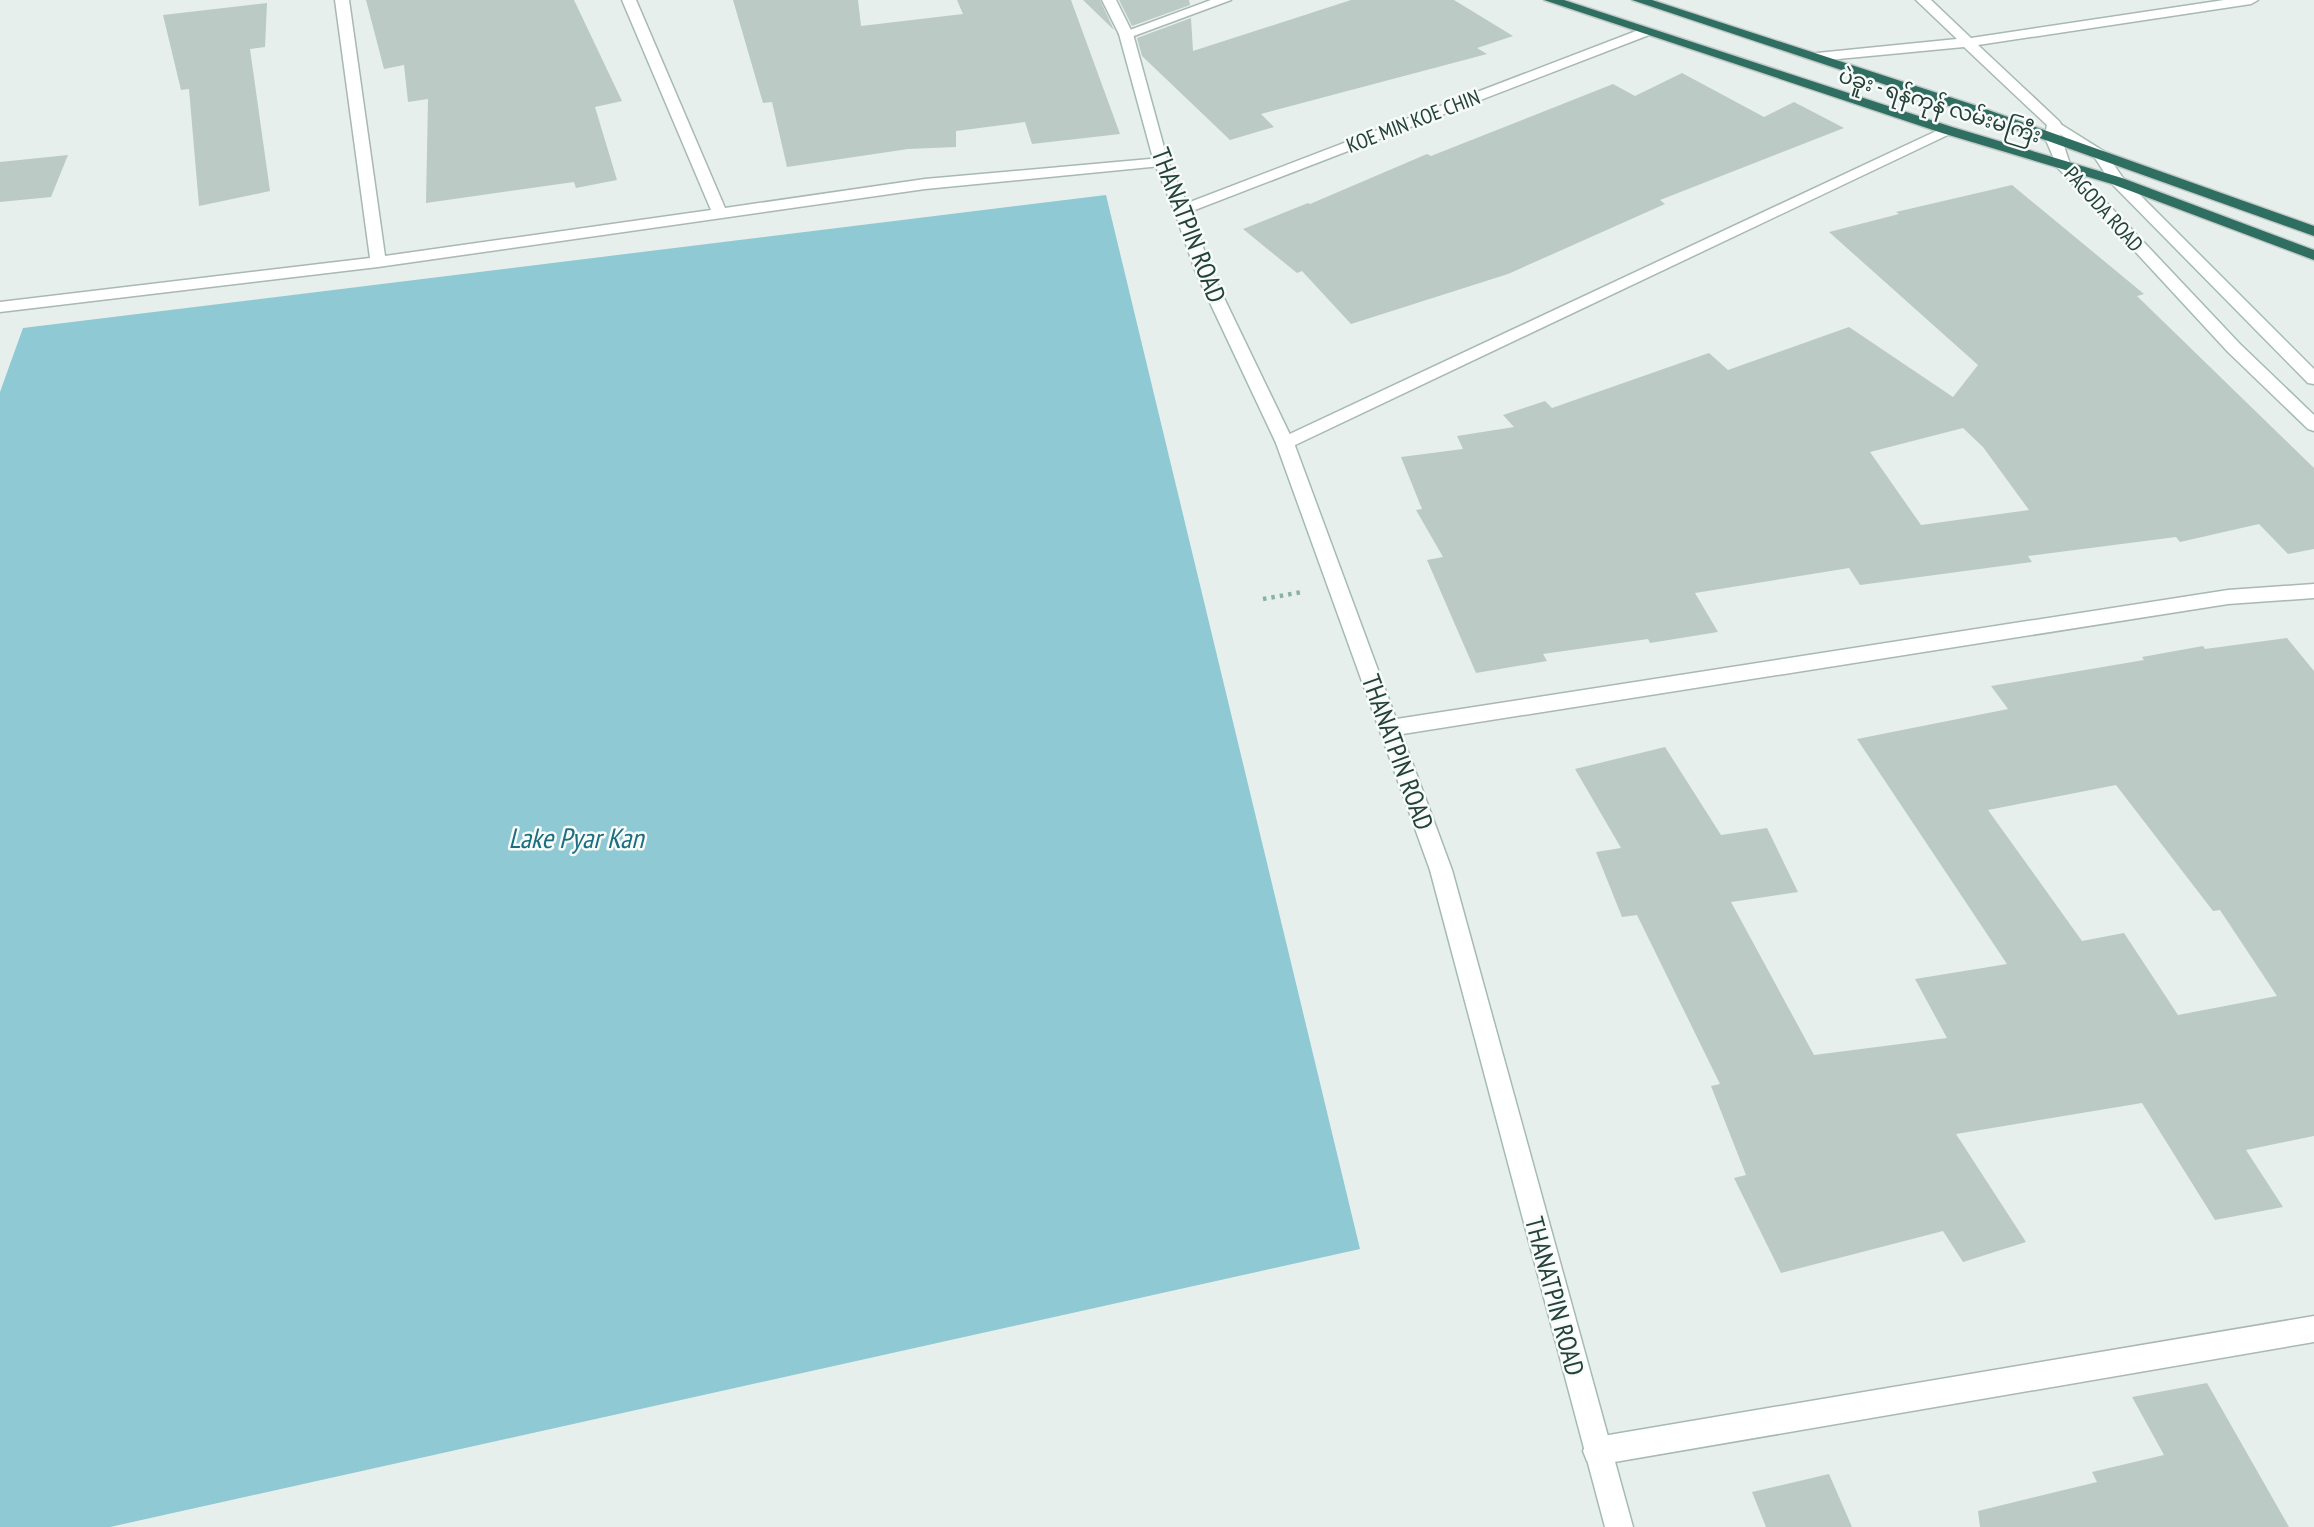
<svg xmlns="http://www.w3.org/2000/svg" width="2314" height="1527" font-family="'PT Sans Narrow','Noto Sans Myanmar',sans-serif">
  <rect width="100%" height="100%" fill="#e6efeb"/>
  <path fill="#8ec9d4" d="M1106,195L1360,1249L110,1527H0V392L23,328Z"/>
  <path fill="#bbcac4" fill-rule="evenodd" d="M366,0H574L622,101L595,107L617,180L576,188L574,182L426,203L428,99L408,102L404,65L384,69Z
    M733,0H858L861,26L963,14L957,0H1071L1120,134L1032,144L1025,122L956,131V147L908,149L787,167L772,102L763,103Z
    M1083,0H1100L1114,30Z
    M1119,0H1189L1190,5L1132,26Z
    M1351,0H1454L1513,36L1477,48L1487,54L1261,114L1274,127L1230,140L1142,56L1137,38L1191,18L1193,51Z
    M267,3L265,47L250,49L270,191L199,206L189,89L181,90L163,15Z
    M1682,73L1764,117L1794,102L1844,128L1660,200L1665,204L1508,274L1351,324L1302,271L1297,273L1243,229L1308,203L1310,204L1427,154L1431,156L1613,84L1635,96Z
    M68,155L51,197L0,202V162Z
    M2012,185L2144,294L2137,296L2314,468V549L2288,554L2259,524L2180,542L2176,537L2028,556L2032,562L1860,585L1849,568L1695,593L1718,632L1650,643L1648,639L1543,654L1547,661L1476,673L1427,560L1443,557L1416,510L1422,509L1401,457L1463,449L1457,436L1514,427L1503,415L1545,401L1552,408L1709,353L1728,370L1849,327L1953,397L1978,365L1829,232L1899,214L1896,212ZM1963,428L1983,447L2029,510L1921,525L1870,452Z
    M2287,638L2314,671V1136L2246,1150L2283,1207L2215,1220L2142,1103L1956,1134L2026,1242L1963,1262L1943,1231L1781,1273L1734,1178L1746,1175L1711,1086L1720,1084L1637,915L1622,917L1596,852L1621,848L1575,769L1665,747L1721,835L1767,828L1798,892L1731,902L1814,1055L1947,1038L1915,979L2007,964L1857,739L2008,709L1991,686L2144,660L2142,657L2203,646L2205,649ZM2116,785L2213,911L2220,910L2277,996L2178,1015L2124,933L2082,941L1988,810Z
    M2207,1383L2289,1527H1980L1978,1511L2097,1482L2092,1472L2164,1455L2132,1397Z
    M1829,1474L1852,1527H1766L1752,1492Z"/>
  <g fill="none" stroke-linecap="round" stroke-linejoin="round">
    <g stroke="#a8b8b2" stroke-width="3">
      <path id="street" d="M335,0H349L385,256L711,210L622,0H636L725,208L925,179L1161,158L1168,162L1161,166L925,189L378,267L0,312V302L370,258Z
        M1211,0H1231L1131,37L1126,38L1119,34Z
        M1916,0H1931L1971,38L2224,0H2258L2251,4L1978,45L2059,121L2061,124L2059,127H2049L1964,47L1817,61L1810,57L1817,53L1957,39Z
        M1644,28L1651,32L1649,35L1187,213H1177L1174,210L1177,207Z
        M1947,126L1954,130L1952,133L1291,447H1279L1276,443L1279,439Z
        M2314,584V598L2228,604L1390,736L1383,734L1380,728L1383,722L1390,720L2228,590Z
        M2314,1316V1342L1597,1465L1587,1461L1583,1451L1587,1441L1597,1437Z"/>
    </g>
    <g stroke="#a4bbb3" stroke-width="3">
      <path id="secondary" d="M1102,0H1116L1133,34L1168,162L1190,210L1212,273L1294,443L1452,870L1633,1527H1605L1430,870L1276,443L1196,273L1174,210L1154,162L1119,34Z
        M2054,120L2105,152L2123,178L2314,369V384L2308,383L2112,184L2095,158L2060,134L2070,164L2240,344L2314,415V431L2308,429L2228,352L2058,168L2045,138L2047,124Z"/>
    </g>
    <g stroke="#c2cac8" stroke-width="3">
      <path id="highway" d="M1544,0H1564L1952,127L2122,178L2314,250V260L2112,184L1942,133Z
        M1632,0H1652L1974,105L2314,226V236L1964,111Z"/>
    </g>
    <path stroke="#86b3a5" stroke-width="4.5" stroke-dasharray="3.5 5" stroke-linecap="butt" d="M1263,599L1302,592"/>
    <use href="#street" fill="#fff" fill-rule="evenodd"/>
    <use href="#secondary" fill="#fff" fill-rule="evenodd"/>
    <use href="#highway" fill="#2f6f62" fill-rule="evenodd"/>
  </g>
  <g text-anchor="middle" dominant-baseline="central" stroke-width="5" stroke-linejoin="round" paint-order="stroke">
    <g font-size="21" fill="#24423a" stroke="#f7fbf9">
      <text transform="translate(1940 105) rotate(17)">ပဲခူး - ရန်ကုန် လမ်းမကြီး</text>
      <text transform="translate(1413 121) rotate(-21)">KOE MIN KOE CHIN</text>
      <text transform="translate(2104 209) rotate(48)">PAGODA ROAD</text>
    </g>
    <g font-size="26" fill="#24423a" stroke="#f7fbf9">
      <text transform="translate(1189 225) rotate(69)">THANATPIN ROAD</text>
      <text transform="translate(1398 752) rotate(70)">THANATPIN ROAD</text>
      <text transform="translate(1555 1296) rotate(75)">THANATPIN ROAD</text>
    </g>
    <g font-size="28" font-style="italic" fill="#1c6f80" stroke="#f7fbf9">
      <text x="576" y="837">Lake Pyar Kan</text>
    </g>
  </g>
</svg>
